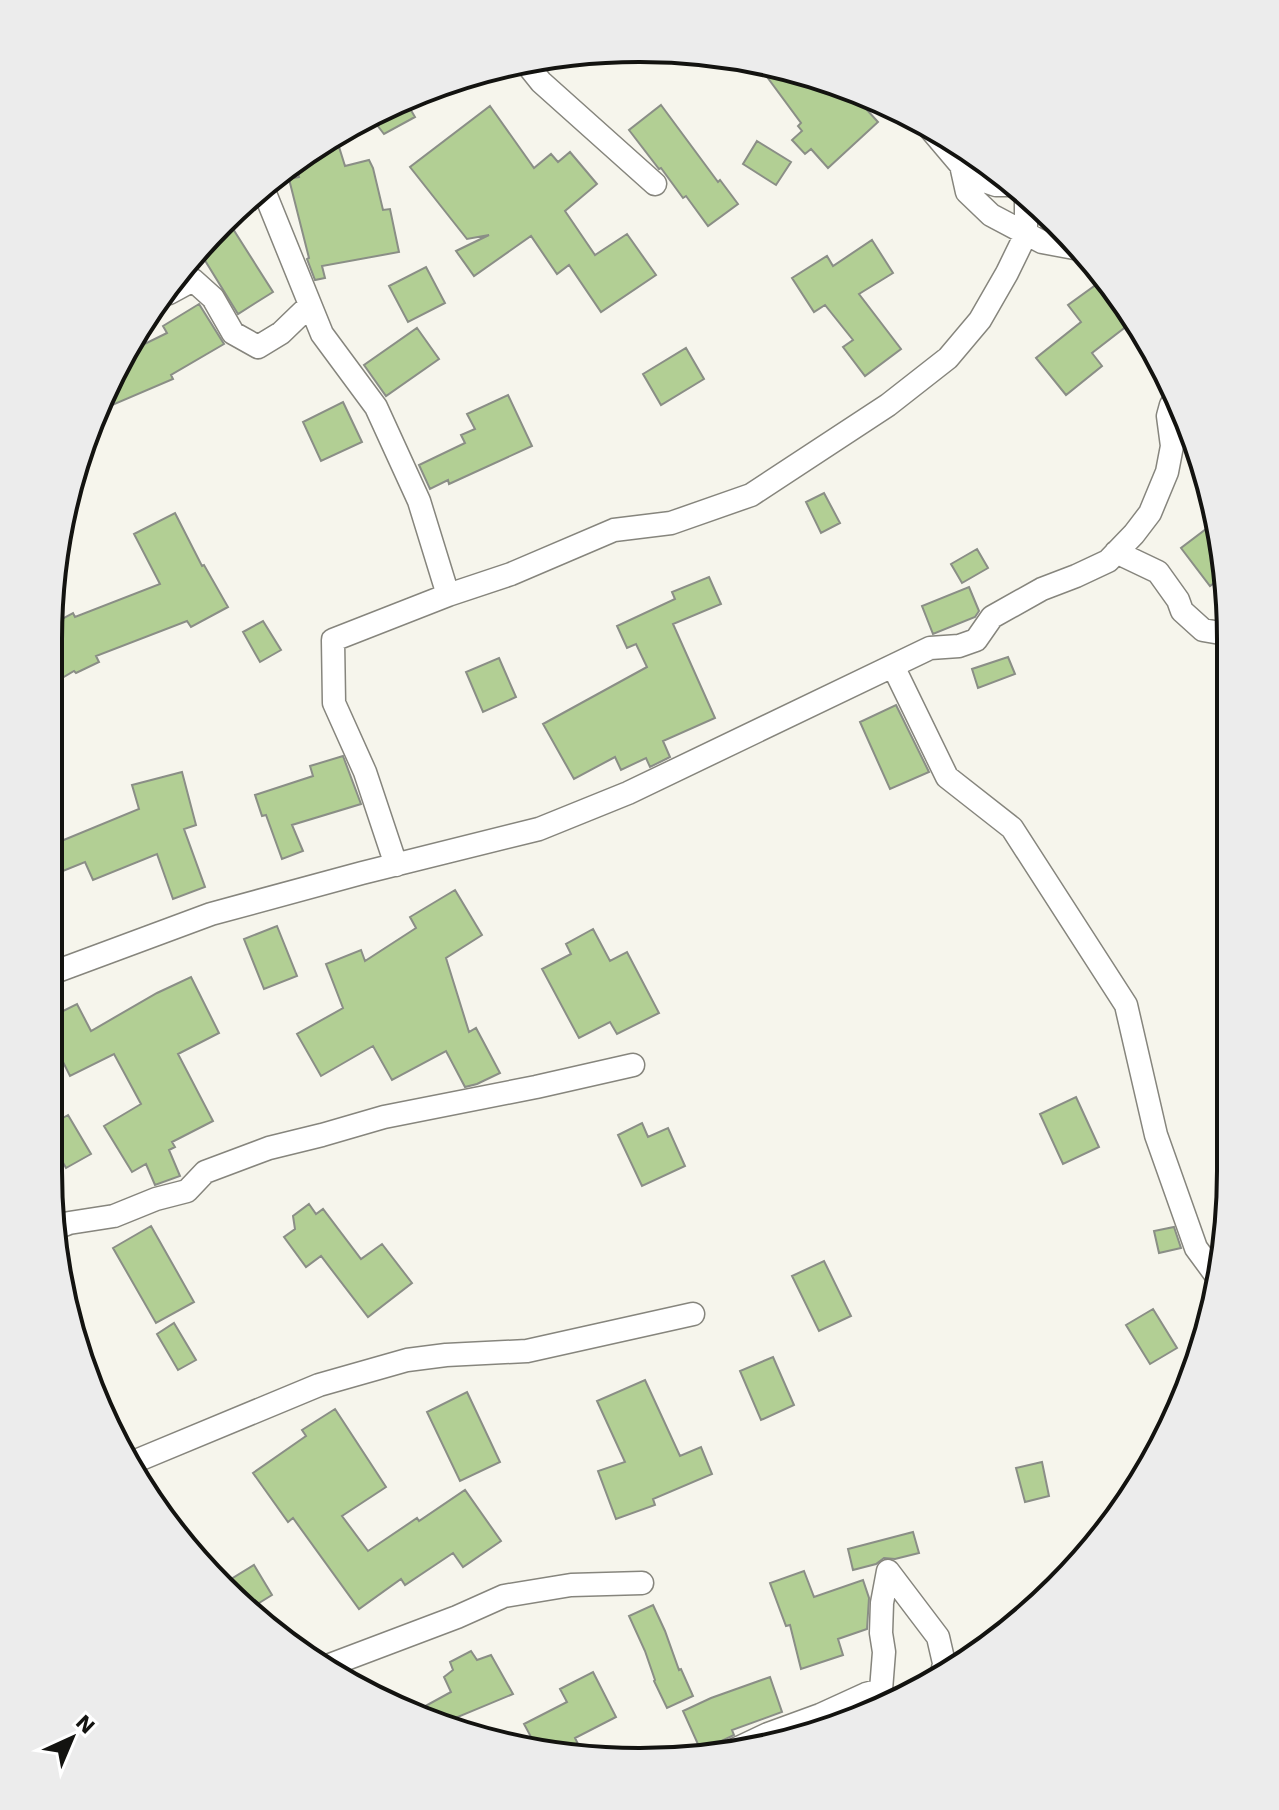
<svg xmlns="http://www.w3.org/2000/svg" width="1279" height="1810" font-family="'Work Sans',sans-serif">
  <rect width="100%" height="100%" fill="#f6f5ec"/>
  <path fill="#b2cf94" stroke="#8a8e86" stroke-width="2" d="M756,62L792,68L877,100L867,110L878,122L828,168L811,149L805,154L792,140L802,131L798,126L801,123Z
    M405,100L415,117L384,134L370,116Z
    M661,105L718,182L720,180L738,204L708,226L686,196L683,198L661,168L659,169L629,130Z
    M490,106L534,168L551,154L558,162L570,152L597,184L565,211L595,255L627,234L656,275L601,312L569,265L557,274L531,236L474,276L456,251L489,235L467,239L410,167Z
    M335,134L345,166L369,160L373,168L383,210L390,209L399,252L322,266L325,278L315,280L307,259L309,258L289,179L299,177L295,162Z
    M757,141L791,162L776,185L743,164Z
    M228,221L273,292L238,314L201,254Z
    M872,240L893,273L859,294L901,349L865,376L843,347L853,340L825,305L814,312L792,278L827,256L833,266Z
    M426,267L445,303L408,322L389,286Z
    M1104,279L1132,322L1092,353L1102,366L1066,395L1036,358L1081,322L1068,305Z
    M199,304L224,344L171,375L173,379L103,409L124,354L167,333L163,326Z
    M417,328L439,359L386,396L364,365Z
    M686,348L704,379L661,405L643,374Z
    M508,395L532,446L449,484L448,480L430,489L419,465L465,443L461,435L475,429L467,414Z
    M343,402L362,442L321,461L303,422Z
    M824,493L840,523L821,533L806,502Z
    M175,513L202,566L204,565L228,607L191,627L187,621L96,656L99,662L76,673L74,671L57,681L58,621L73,613L75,617L160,584L134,534Z
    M1214,523L1226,562V574L1210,586L1181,548Z
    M977,549L988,568L962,583L951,564Z
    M709,577L721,604L673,624L715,718L663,741L670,757L650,767L646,758L621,770L615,757L574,779L543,724L647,667L636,644L627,648L617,626L675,599L672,592Z
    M969,587L979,611L975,617L933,634L922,606Z
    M263,621L281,650L260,662L243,632Z
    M1008,657L1015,674L978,688L972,669Z
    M499,658L516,697L483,712L466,672Z
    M896,705L929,772L890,789L860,722Z
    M343,756L361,804L292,825L303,851L282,859L266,815L262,816L255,795L313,776L310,766Z
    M182,772L196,825L184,829L205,887L173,899L157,854L93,880L85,862L53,875L54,844L139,809L132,785Z
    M455,890L482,935L446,958L469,1032L476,1028L500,1073L477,1084L465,1087L446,1051L392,1080L373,1046L321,1076L297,1034L343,1008L326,964L361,950L365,961L416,928L410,917Z
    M277,926L297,976L264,989L244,939Z
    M593,929L610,961L627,952L659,1013L617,1034L610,1022L579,1038L542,969L571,954L566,944Z
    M191,977L219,1033L178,1054L213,1121L172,1142L175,1147L169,1150L180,1176L155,1185L146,1164L132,1172L104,1126L141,1104L114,1054L70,1076L50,1036L51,1017L77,1004L91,1031L157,993Z
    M1076,1097L1099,1147L1063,1164L1040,1114Z
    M68,1115L91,1154L66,1168L49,1138V1126Z
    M642,1123L648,1137L668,1128L685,1166L642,1186L618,1135Z
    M309,1204L316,1214L323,1209L361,1259L382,1244L412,1283L368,1317L321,1256L306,1267L284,1237L295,1229L293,1216Z
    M151,1226L194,1302L156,1323L113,1248Z
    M1174,1227L1181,1248L1159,1253L1154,1231Z
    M824,1261L851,1316L819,1331L792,1276Z
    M1153,1309L1177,1348L1150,1364L1126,1325Z
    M174,1323L196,1360L178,1370L157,1334Z
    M773,1357L794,1405L761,1420L740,1371Z
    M645,1380L680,1456L701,1447L712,1474L653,1499L655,1505L616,1519L598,1471L625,1462L597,1401Z
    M467,1392L500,1462L460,1481L427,1412Z
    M335,1409L386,1487L342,1516L368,1551L417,1518L419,1521L465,1490L501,1541L463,1567L453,1553L405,1585L401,1579L359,1609L293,1518L288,1522L253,1473L306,1436L302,1430Z
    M1042,1462L1049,1496L1025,1502L1016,1468Z
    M913,1532L919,1553L895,1559L884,1558L876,1564L853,1570L848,1549Z
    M254,1565L272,1595L246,1611L223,1584Z
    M804,1571L814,1597L863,1580L869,1598L867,1629L838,1639L843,1655L801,1669L790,1625L786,1626L770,1583Z
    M653,1605L665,1631L679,1670L681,1669L693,1696L667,1708L654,1681L655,1680L645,1651L629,1616Z
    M471,1651L477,1660L491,1655L513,1694L441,1724L409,1715L451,1692L444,1677L453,1670L450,1662Z
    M593,1672L616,1717L575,1738L584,1756L563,1757L538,1750L524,1724L567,1702L560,1689Z
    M770,1677L782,1712L732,1730L734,1735L701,1751L683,1711L711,1698Z"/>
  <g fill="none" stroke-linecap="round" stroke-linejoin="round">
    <g stroke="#86857d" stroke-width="25">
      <path id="street" d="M525,62L541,82L655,184
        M926,124L970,176L996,185H1016
        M961,165L967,192L991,215L1042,242L1085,250
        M262,186L322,334L376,407L419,501L448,595L333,640L334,703L365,772L396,865
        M169,293L193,280L213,298L233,333L258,347L281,333L310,305
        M1116,552L1158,572L1178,600L1182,611L1203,630L1226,634
        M448,595L511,574L614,530L671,523L751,495L888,405L948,358L980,320L1007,273L1026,234V195
        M893,666L947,777L1012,828L1126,1005L1156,1135L1196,1248L1218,1278
        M52,973L211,914L362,873L539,829L628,793L930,648L959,646L976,640L992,617L1042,589L1076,576L1108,561L1134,534L1150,513L1167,472L1172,446L1168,416L1171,405L1176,399
        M56,1228L69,1223L114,1216L156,1199L187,1191L205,1172L269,1148L322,1135L384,1117L536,1087L633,1065
        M131,1463L319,1385L407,1360L446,1355L527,1351L693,1314
        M330,1665L457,1617L504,1596L571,1585L642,1583
        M732,1751L768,1734L820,1715L866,1694L881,1690L884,1652L881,1633L882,1603L888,1571L938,1637L944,1663L942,1674"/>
    </g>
    <use href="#street" stroke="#fff" stroke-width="22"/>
  </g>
  <path d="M0 0H1279V1810H0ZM639 62H640A577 577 0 0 1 1217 639V1171A577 577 0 0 1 640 1748H639A577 577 0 0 1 62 1171V639A577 577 0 0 1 639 62Z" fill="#ececec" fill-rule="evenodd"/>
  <path fill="none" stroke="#131310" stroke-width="4" d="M639 62H640A577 577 0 0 1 1217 639V1171A577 577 0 0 1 640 1748H639A577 577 0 0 1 62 1171V639A577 577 0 0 1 639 62Z"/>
  <g transform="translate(72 1738) rotate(44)" stroke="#ffffff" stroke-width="6" paint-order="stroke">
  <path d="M0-6L14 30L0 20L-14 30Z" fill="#131310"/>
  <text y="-12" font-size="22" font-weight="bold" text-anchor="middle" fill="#131310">N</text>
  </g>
</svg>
